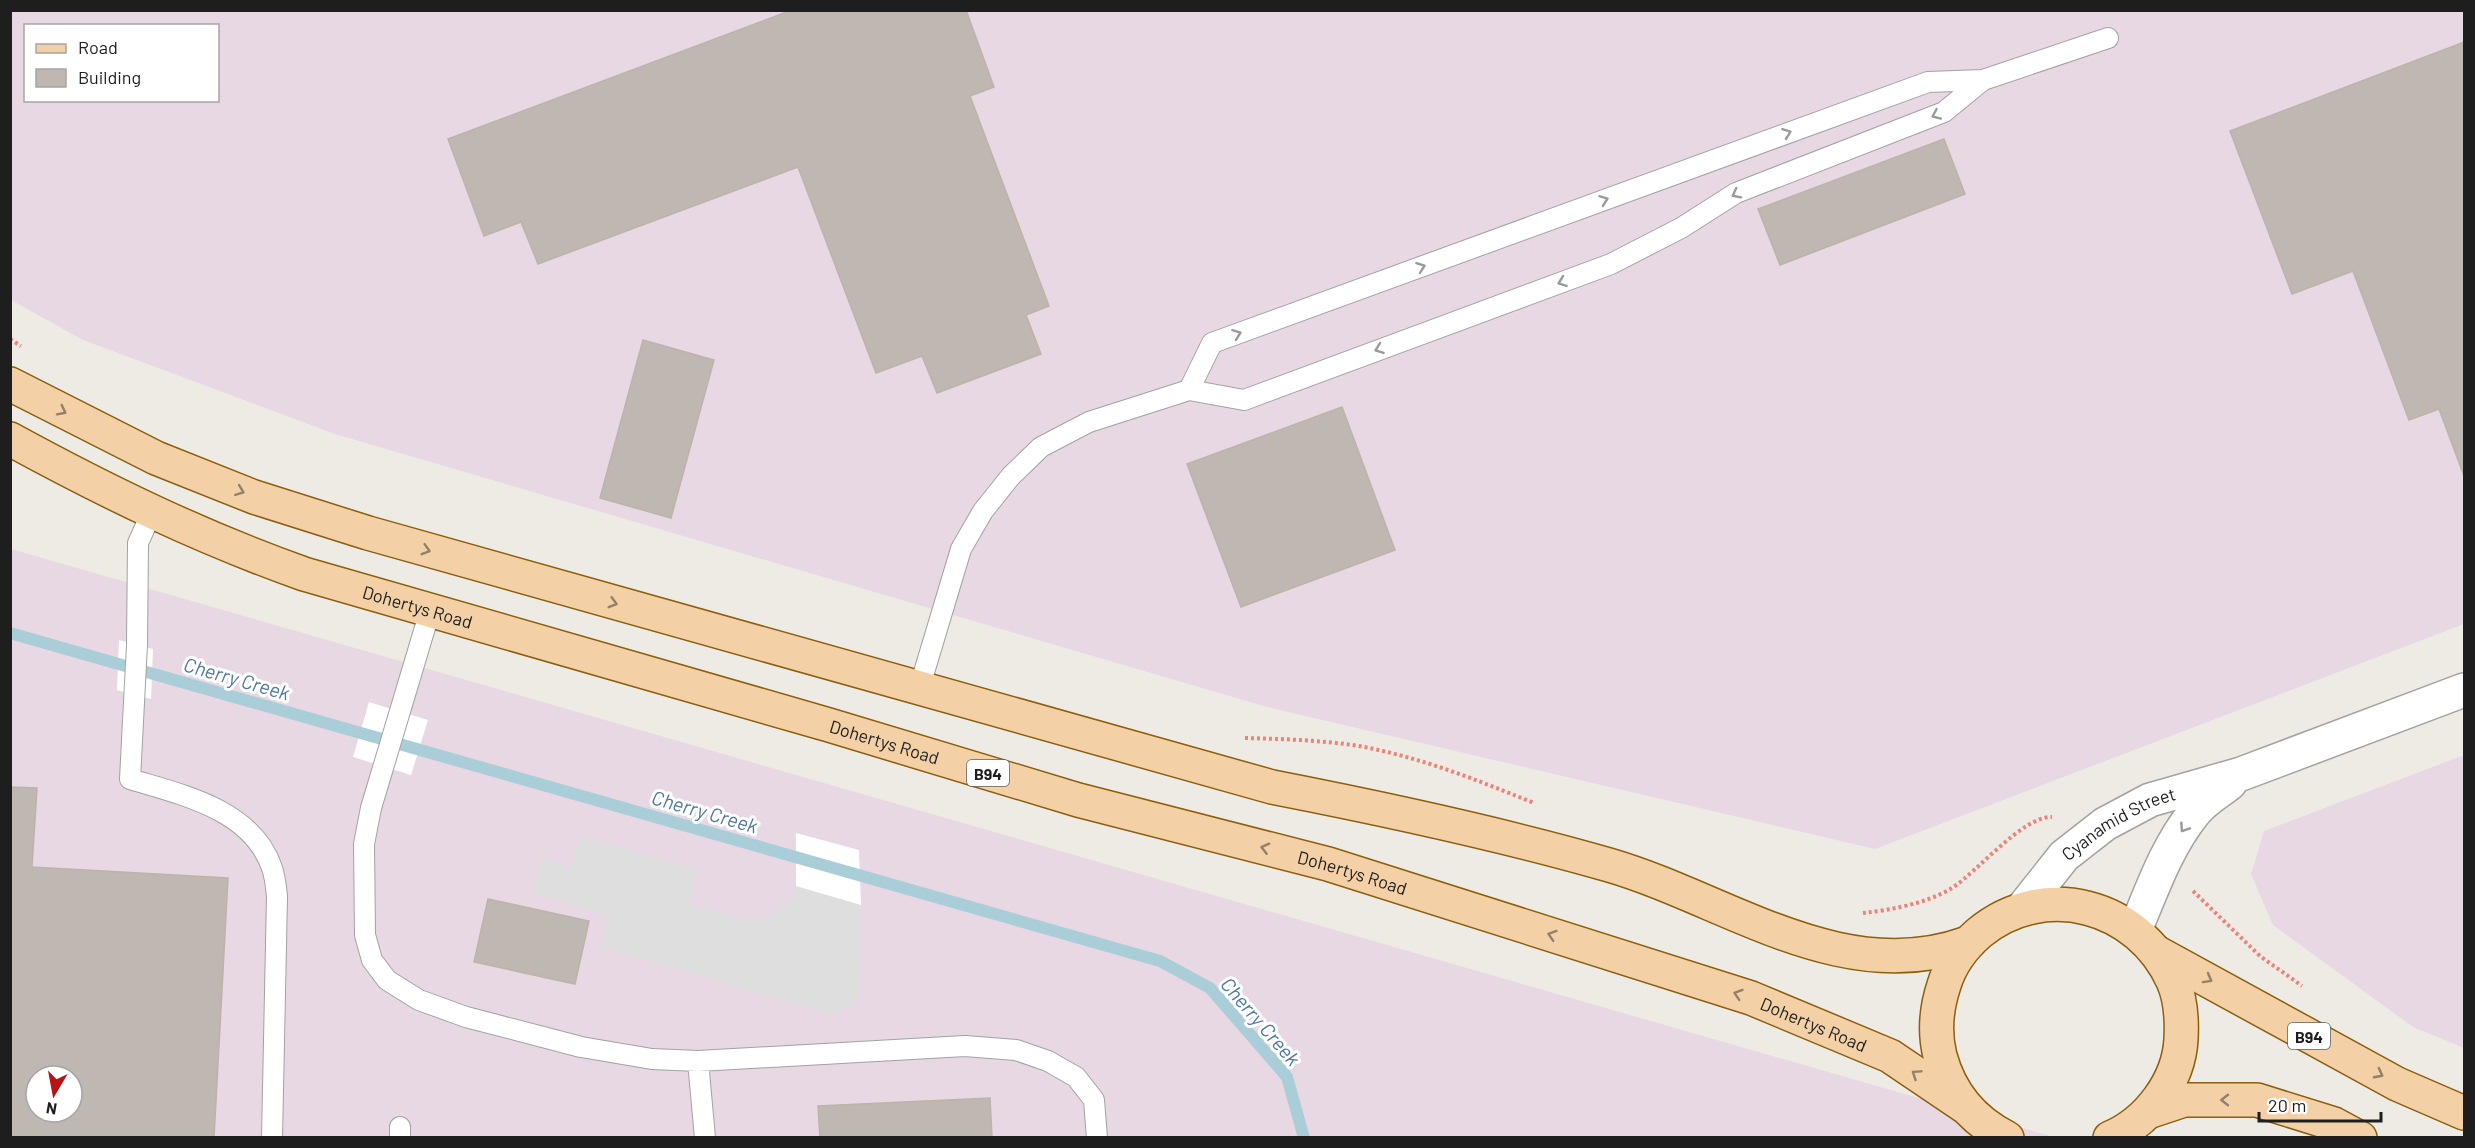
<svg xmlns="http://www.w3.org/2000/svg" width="2475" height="1148" font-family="Barlow,sans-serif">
  <rect width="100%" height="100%" fill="#eeebe5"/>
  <path fill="#e7d8e4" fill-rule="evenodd" d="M11,11H2464V624L1875,849L1267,707L335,434L83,340L11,300ZM26,26H218V100H26Z
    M11,549L2054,1137H11ZM36,1076H72V1112H36Z
    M2464,755V1048L2413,1027L2273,925L2251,874L2264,831Z"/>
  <path fill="#dedede" d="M580,836L698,869L689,904L736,917L751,920L774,914L793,897L796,886L861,905L860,982L857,1002L842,1011L828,1013L601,947L610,916L532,893L542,858L571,867Z"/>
  <path fill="#fff" d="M119,640L153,649L151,699L117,690Z
    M369,702L428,720L411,775L353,757Z
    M796,833L859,850L861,905L796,886Z"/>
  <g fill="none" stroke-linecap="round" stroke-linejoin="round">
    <path stroke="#aaced8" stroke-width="12" d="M10,633L1160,961L1210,988L1287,1077L1304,1138"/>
  </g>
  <path fill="#beb7b2" stroke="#bfb2a9" stroke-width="1.5" fill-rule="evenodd" d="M792,10H966L994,87L970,96L1049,306L1026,315L1041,354L937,393L922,356L876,373L798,167L538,264L521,222L484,236L448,139Z
    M2464,42V476L2439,409L2409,420L2353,271L2292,294L2230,131Z
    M1944,139L1965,194L1780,265L1758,209Z
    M643,340L714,360L671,518L600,498Z
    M1342,407L1395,550L1241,607L1187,464Z
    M10,787L37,788L32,867L228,878L214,1138H10ZM36,1076H72V1112H36Z
    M488,899L589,921L575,984L474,962Z
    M990,1098L992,1138H820L818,1106Z"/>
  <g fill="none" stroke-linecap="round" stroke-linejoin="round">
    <g stroke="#a2a2a2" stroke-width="22">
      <path id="service" d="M1189,390L1212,343L1928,82L1983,80L2108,38
        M152,512L138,543L137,645L130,779C182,795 252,809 272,868C275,876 276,887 277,896L272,1138
        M430,611L371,808L364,844L365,935L372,960L387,980L419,1000L466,1017L581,1047L652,1059L698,1061L965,1046L1016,1050L1048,1061L1076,1077L1094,1100L1097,1138
        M919,689L961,549L983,511L1011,476L1041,447L1089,422L1189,390L1244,400L1611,264L1681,228L1736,193L1944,112L1983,80
        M698,1061L705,1138
        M400,1127V1138"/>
    </g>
    <g stroke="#a2a2a2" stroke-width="36">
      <g id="minor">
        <path id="s1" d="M2022,909L2064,856L2105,824L2150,800L2241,774L2464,690"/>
        <path d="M2135,930C2152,890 2166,848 2194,813C2203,801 2219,792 2230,783"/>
      </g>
    </g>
    <g stroke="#8b5f0e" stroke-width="36">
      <g id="primary">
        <path d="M10,384L156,458L254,497L368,533L1272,787C1385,809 1498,833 1609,865C1726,899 1842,989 1968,943"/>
        <path id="s2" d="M10,439C107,492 200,537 304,574L829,725L1078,800L1328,864L1751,998L1890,1056L1964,1106"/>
        <path d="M2156,952L2397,1084L2464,1113"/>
        <path d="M2148,1112L2184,1100H2257L2334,1124L2360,1138"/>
        <path d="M2007,1138C1973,1121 1950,1093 1940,1056C1934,1032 1936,1009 1944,985C1950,965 1963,947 1979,933C2044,879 2139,905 2173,981C2181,999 2182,1020 2181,1039C2179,1081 2148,1122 2110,1138"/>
      </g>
    </g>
    <path stroke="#ed8278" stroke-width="4" stroke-dasharray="3 3" stroke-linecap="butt" d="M10,339L21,346
      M1245,738C1283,739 1321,740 1359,746C1420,757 1477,780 1534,803
      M2193,891L2260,956L2302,986
      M1863,913C1891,910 1928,903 1952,888C1978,871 2023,816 2052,817"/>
    <use href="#service" stroke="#fff" stroke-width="20"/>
    <use href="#minor" stroke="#fff" stroke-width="33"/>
    <use href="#primary" stroke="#f3d0a6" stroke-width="33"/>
  </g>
  <defs><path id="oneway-chevron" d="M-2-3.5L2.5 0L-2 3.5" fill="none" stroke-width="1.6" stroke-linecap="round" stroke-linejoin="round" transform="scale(1.5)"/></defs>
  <g stroke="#9a9a9a">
    <use href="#oneway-chevron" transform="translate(1936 115) rotate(156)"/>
    <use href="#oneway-chevron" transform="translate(1787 133) rotate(-20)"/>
    <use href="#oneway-chevron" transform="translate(1736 194) rotate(153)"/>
    <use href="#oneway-chevron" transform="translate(1604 200) rotate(-20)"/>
    <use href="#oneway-chevron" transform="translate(1421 267) rotate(-20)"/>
    <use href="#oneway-chevron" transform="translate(1562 282) rotate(160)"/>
    <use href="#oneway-chevron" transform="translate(1237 334) rotate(-20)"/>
    <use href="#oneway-chevron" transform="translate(1379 349) rotate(160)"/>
    <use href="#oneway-chevron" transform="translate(2184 828) rotate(124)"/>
  </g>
  <g stroke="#938069">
    <use href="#oneway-chevron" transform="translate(62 411) rotate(27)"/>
    <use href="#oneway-chevron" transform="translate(240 491) rotate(21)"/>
    <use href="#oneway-chevron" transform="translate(426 550) rotate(16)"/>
    <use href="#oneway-chevron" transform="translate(613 603) rotate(16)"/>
    <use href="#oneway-chevron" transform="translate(1265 848) rotate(-166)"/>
    <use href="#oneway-chevron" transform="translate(1552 935) rotate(-162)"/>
    <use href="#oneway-chevron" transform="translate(2208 979) rotate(29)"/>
    <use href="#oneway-chevron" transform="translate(1738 994) rotate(-162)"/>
    <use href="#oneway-chevron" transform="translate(1916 1074) rotate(-146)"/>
    <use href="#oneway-chevron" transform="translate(2379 1074) rotate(28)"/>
    <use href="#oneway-chevron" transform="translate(2225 1100) rotate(180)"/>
  </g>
  <g text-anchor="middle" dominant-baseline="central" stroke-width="6" stroke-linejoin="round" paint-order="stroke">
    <g fill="#fff" stroke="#626262" stroke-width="1.5">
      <rect x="967" y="760" width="42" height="26" rx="4.5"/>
      <rect x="2288" y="1023" width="42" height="26" rx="4.5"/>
    </g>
    <g font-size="16" font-weight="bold" fill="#1e1e1e">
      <text x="988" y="773">B94</text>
      <text x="2309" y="1036">B94</text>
    </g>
    <g font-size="18" fill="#1e1e1e" stroke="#fff">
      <text stroke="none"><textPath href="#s2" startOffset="442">Dohertys Road</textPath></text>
      <text stroke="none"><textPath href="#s2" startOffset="928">Dohertys Road</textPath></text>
      <text stroke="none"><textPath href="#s1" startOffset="132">Cyanamid Street</textPath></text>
      <text stroke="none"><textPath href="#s2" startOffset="1414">Dohertys Road</textPath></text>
      <text stroke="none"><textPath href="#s2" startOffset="1900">Dohertys Road</textPath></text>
    </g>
    <g font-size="20" font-style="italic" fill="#51799e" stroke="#fff">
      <text transform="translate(237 678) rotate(16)">Cherry Creek</text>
      <text transform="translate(705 811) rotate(16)">Cherry Creek</text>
      <text transform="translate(1261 1021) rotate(49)">Cherry Creek</text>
    </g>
  </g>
  <rect width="2475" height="1148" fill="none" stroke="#1e1e1e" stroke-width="24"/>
  <rect x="24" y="24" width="195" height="78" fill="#ffffff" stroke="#a5a5a5" stroke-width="1.5"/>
  <rect x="36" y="44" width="30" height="9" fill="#f3d0a6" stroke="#a5a5a5" stroke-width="1.5"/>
  <text x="78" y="54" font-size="18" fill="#1e1e1e">Road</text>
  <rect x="36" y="69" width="30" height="18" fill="#beb7b2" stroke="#a5a5a5" stroke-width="1.5"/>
  <text x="78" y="84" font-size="18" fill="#1e1e1e">Building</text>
  <g transform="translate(54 1094) rotate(190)"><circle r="28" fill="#ffffff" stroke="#a5a5a5" stroke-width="1.5"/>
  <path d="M0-4.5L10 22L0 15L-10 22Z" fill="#ba1316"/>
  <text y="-9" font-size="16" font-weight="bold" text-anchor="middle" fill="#1e1e1e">N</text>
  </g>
  <path d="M2259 1112v9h122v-9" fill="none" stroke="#1e1e1e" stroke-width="3"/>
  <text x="2268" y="1112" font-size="18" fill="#1e1e1e" stroke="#ffffff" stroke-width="4.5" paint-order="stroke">20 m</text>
</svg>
